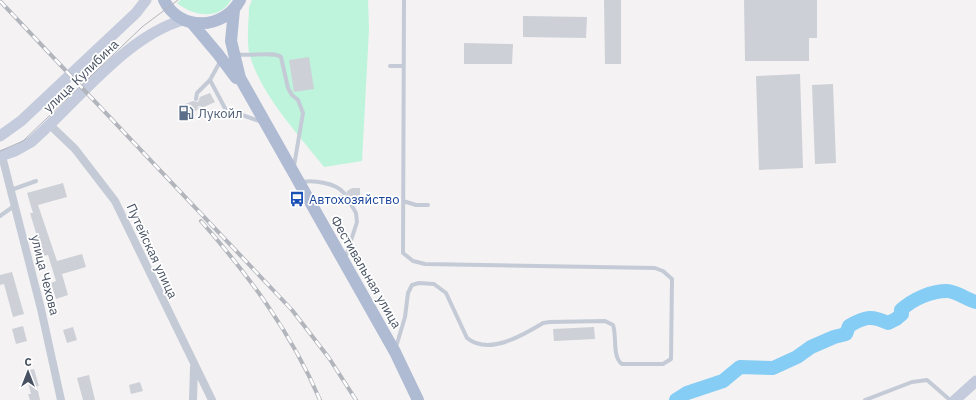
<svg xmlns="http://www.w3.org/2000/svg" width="976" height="400" font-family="'IBM Plex Sans',sans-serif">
  <rect width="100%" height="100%" fill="#f4f2f2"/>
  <path fill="#bdf4db" d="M181,0H231C219,21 193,16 177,3Z
    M252,0H368L369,29L362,161L324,167C298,134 262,96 250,56C246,44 249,20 249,7Z"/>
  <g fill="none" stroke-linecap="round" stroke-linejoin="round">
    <path stroke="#86cdf5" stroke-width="14" d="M676,400L687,393L723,381L740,367L773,368L797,357L811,347L834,337L846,334L849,326C864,317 871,315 888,323L896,319L902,314L901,310C913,299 931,291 947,291C956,291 967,300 976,302"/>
  </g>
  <path fill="#cdd0d7" d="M604,0H621V64H605Z
    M744,0H817V38H809V61H745Z
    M523,16L587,17L586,38L523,37Z
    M464,43L513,44L512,64H464Z
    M309,57L314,89L294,92L289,60Z
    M800,74L803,168L759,170L756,76Z
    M833,84L836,163L815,164L812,85Z
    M210,93L215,102L204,107L198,106L197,110L185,116L180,106L193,101L198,102L200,97Z
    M63,183L67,197L38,205L57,261L82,254L86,267L62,274L68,295L56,299L51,283L56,281L48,255L43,256L30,213H33L27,193Z
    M352,188H360V195L351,197L347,196L345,201L341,204L337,197L341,195L345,196L347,191Z
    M12,272L24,314L13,317L4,284L0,285V275Z
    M23,326L27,341L16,344L12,329Z
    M73,327L77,340L67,343L63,330Z
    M594,327L595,339L554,341L553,329Z
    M34,369L39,386H37L40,400H30L28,394H31L25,371Z
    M89,375L95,400H83L77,378Z
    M140,382L143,391L131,394L129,385Z"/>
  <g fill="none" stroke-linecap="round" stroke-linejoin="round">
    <path stroke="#c4cbd7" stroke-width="4" d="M236,54C249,57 272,51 281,57L288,88L292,95L298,100L303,113L294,166
      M221,60L210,80L227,112L242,115L262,122
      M390,66H404
      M196,99L197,93L210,80
      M200,109L208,113L227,112
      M302,182C314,180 336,183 344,193
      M11,190L36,181
      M403,201L416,205H428
      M0,216L14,206
      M345,259L357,222L356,213L348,199
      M396,347L405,317L408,293L412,285L419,283L434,284L446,293L467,338C489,356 523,335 543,323L550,322L605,321L613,325C617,336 612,357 622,364H663L671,359L672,279L663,271L655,268L425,264L413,261L403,253L404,0
      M865,400L912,382L927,380L950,400"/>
    <path stroke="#c4cbd7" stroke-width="8" d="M50,125L75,149L115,201L212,400
      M2,156L41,309L61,400
      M193,400L194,367"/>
    <path stroke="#c3cbdc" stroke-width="11" d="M0,136L21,121L136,13L146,0
      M0,156L15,151L31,142C76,103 126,36 183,20
      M955,400L976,381"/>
    <path stroke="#afbbd3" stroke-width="12" d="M164,0C179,32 224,30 240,0
      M234,10L231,41L240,78L395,352L418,400
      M191,22L218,54L236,78"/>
    <path stroke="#b3b5bd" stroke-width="1" d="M0,151L23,141L142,27L178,0"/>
    <g stroke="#b3b5bd" stroke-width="4">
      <path id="rail" d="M0,1L292,310L329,358L356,400
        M201,221C249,276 291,332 320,400"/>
    </g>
    <use href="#rail" stroke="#fff" stroke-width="2.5" stroke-dasharray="8" stroke-linecap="butt"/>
  </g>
  <defs>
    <g id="fuel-bare" transform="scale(1.2)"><path d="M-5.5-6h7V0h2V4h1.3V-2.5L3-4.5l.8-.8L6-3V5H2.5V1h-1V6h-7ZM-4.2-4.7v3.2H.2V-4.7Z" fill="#5c6f8a" stroke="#fff" stroke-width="2.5" paint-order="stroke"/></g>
    <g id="bus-bare" transform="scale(1.2)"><path d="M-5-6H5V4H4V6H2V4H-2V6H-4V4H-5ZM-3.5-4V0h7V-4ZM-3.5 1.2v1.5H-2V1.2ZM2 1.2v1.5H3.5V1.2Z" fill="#1a4fb4" stroke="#fff" stroke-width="2.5" paint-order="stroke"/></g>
  </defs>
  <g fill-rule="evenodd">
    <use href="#fuel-bare" x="186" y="113"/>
    <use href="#bus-bare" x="297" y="199"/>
  </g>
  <g text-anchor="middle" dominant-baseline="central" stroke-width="3.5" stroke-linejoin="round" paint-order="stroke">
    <g font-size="13" fill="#475162" stroke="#fff">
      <text transform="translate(81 76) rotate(-44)">улица Кулибина</text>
      <text transform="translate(152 251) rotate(65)">Путейская улица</text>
      <text transform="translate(366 272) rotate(60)">Фестивальная улица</text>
      <text transform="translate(45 275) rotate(76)">улица Чехова</text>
    </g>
    <g font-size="13" fill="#4e5e75" stroke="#fff" text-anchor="start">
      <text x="198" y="113">Лукойл</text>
    </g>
    <g font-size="13" fill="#164399" stroke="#fff" text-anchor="start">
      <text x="309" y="199">Автохозяйство</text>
    </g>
  </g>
  <g transform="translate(28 372)" stroke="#ffffff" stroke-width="3" paint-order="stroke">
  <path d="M0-3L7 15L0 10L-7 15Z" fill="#475162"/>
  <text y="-6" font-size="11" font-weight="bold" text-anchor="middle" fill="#475162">С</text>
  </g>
</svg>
